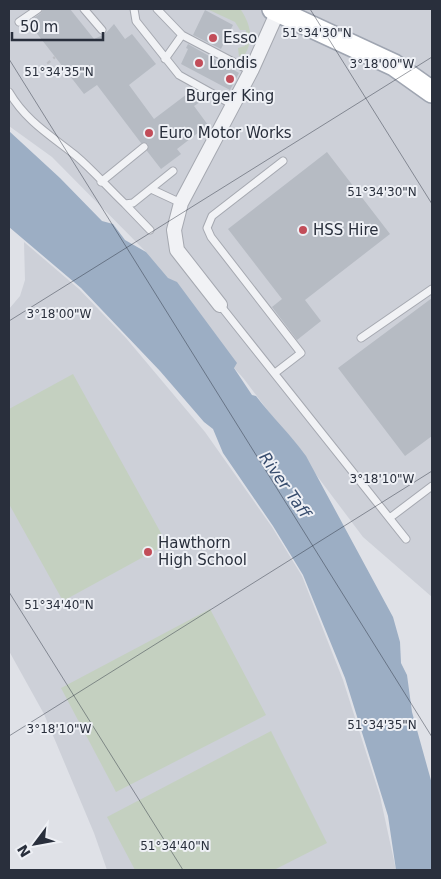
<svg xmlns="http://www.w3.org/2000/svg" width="441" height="879" font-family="'DejaVu Sans',sans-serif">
  <rect width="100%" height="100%" fill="#dfe1e7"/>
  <path fill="#cdd0d8" d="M9,9H432V597L363,537L244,379L195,324L146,252L52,157L9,126Z
    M24,242L79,289L126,338L205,432L272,527L302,576L343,680L380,796L396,870H107L94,833L44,714L9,651V309L20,296L25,280Z"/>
  <path fill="#c4d0c0" d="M207,9L241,10C251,25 254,40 244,56H239L238,48L245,46L246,30H240L235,22Z
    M73,374L167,544L63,601L9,504V409Z
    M210,609L266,715L116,792L61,688Z
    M271,731L327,843L274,870H135L107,817Z"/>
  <path fill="#9caec4" d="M9,131L60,178L102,221L113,224L125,240L146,252L168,278L177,282L237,363L234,368L252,395L256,396C272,417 291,435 306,456L393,617L400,642L401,663L407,675L412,712L432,784V870H396L388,816L345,678L303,575L273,526L223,453L213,429L204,422L160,371L81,288L9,227Z"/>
  <path fill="#b6bbc3" d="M43,9H70L94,39L105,34L114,24L125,39L132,34L156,64L129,85L154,119L191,91L200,102L194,106L208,125L177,149L181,154L161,169L147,151L148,144L141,143L97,85L84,94L28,22L41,13Z
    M205,10L233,25L221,49L193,35Z
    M188,44L239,73L230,90L181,64L188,49L186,48Z
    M327,152L390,234L305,300L321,321L297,340L272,307L282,299L228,229Z
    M432,298V436L405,456L338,368Z"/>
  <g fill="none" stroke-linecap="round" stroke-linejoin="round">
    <g stroke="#a5a8b0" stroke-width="9">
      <path id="lane" d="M84,9L102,30
        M134,9L136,21L179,75L233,105
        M157,9L182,35L165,59
        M19,22L38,9
        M182,35L243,67L252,69
        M9,92C26,121 50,135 75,155C93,170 108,188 125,204L133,203L173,171
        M101,182L144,147
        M151,189L181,203
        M125,204L150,230
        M220,305L406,539
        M361,338L432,289
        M275,373L301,353L211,237L207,228L212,216L283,161
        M391,517L432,486"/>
    </g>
    <g stroke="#a5a8b0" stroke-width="16">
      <path id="street" d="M220,305L177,250L174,230L181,203L252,69L278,11"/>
    </g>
    <g stroke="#9fa5b1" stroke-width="24">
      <path id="primary" d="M273,9L394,65L432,92"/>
    </g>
    <path stroke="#bdbfc5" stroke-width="2.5" stroke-dasharray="4 4" stroke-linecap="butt" d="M35,74L55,57"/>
    <use href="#lane" stroke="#f1f2f5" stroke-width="7"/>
    <use href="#street" stroke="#f1f2f5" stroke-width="14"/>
    <use href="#primary" stroke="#fff" stroke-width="21"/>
  </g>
  <path fill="none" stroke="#292f3c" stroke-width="1" stroke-opacity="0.45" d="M310,9L432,204M9,59L432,737M9,321L432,57M9,592L183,870M9,736L432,471"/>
  <g fill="#c24d59" stroke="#eef0f5" stroke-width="2">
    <circle cx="213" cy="38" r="5"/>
    <circle cx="199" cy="63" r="5"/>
    <circle cx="230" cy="79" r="5"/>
    <circle cx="149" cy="133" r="5"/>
    <circle cx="303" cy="230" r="5"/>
    <circle cx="148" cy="552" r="5"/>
  </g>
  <g text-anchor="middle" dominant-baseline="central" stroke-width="4" stroke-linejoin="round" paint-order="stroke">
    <g font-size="15" fill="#292f3c" stroke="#eef0f5" text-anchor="start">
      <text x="223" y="38">Esso</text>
      <text x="209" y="63">Londis</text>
      <text x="230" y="96" text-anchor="middle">Burger King</text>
      <text x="159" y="133">Euro Motor Works</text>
      <text x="313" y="230">HSS Hire</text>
      <text x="158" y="543">Hawthorn<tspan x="158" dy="17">High School</tspan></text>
    </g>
    <g font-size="16" font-style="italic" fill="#374c6d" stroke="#eef0f5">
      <text transform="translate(285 485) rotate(55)">River Taff</text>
    </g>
  </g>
  <g font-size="12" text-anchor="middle" fill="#292f3c" stroke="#eef0f5" stroke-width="4" stroke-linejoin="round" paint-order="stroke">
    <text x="317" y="37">51°34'30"N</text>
    <text x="382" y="68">3°18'00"W</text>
    <text x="59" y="76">51°34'35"N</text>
    <text x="382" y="196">51°34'30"N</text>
    <text x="59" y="318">3°18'00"W</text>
    <text x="382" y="483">3°18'10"W</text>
    <text x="59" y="609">51°34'40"N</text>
    <text x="382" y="729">51°34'35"N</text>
    <text x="59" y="733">3°18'10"W</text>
    <text x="175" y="850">51°34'40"N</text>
  </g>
  <rect width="441" height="879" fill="none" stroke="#292f3c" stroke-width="20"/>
  <g transform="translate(35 844) rotate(238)" stroke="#eef0f5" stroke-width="4" paint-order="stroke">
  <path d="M0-4L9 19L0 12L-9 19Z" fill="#292f3c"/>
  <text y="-8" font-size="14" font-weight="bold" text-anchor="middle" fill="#292f3c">N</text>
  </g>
  <path d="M12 32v8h91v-8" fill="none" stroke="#292f3c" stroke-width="2.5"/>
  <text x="20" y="32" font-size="15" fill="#292f3c" stroke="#eef0f5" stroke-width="4" paint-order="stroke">50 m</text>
</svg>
